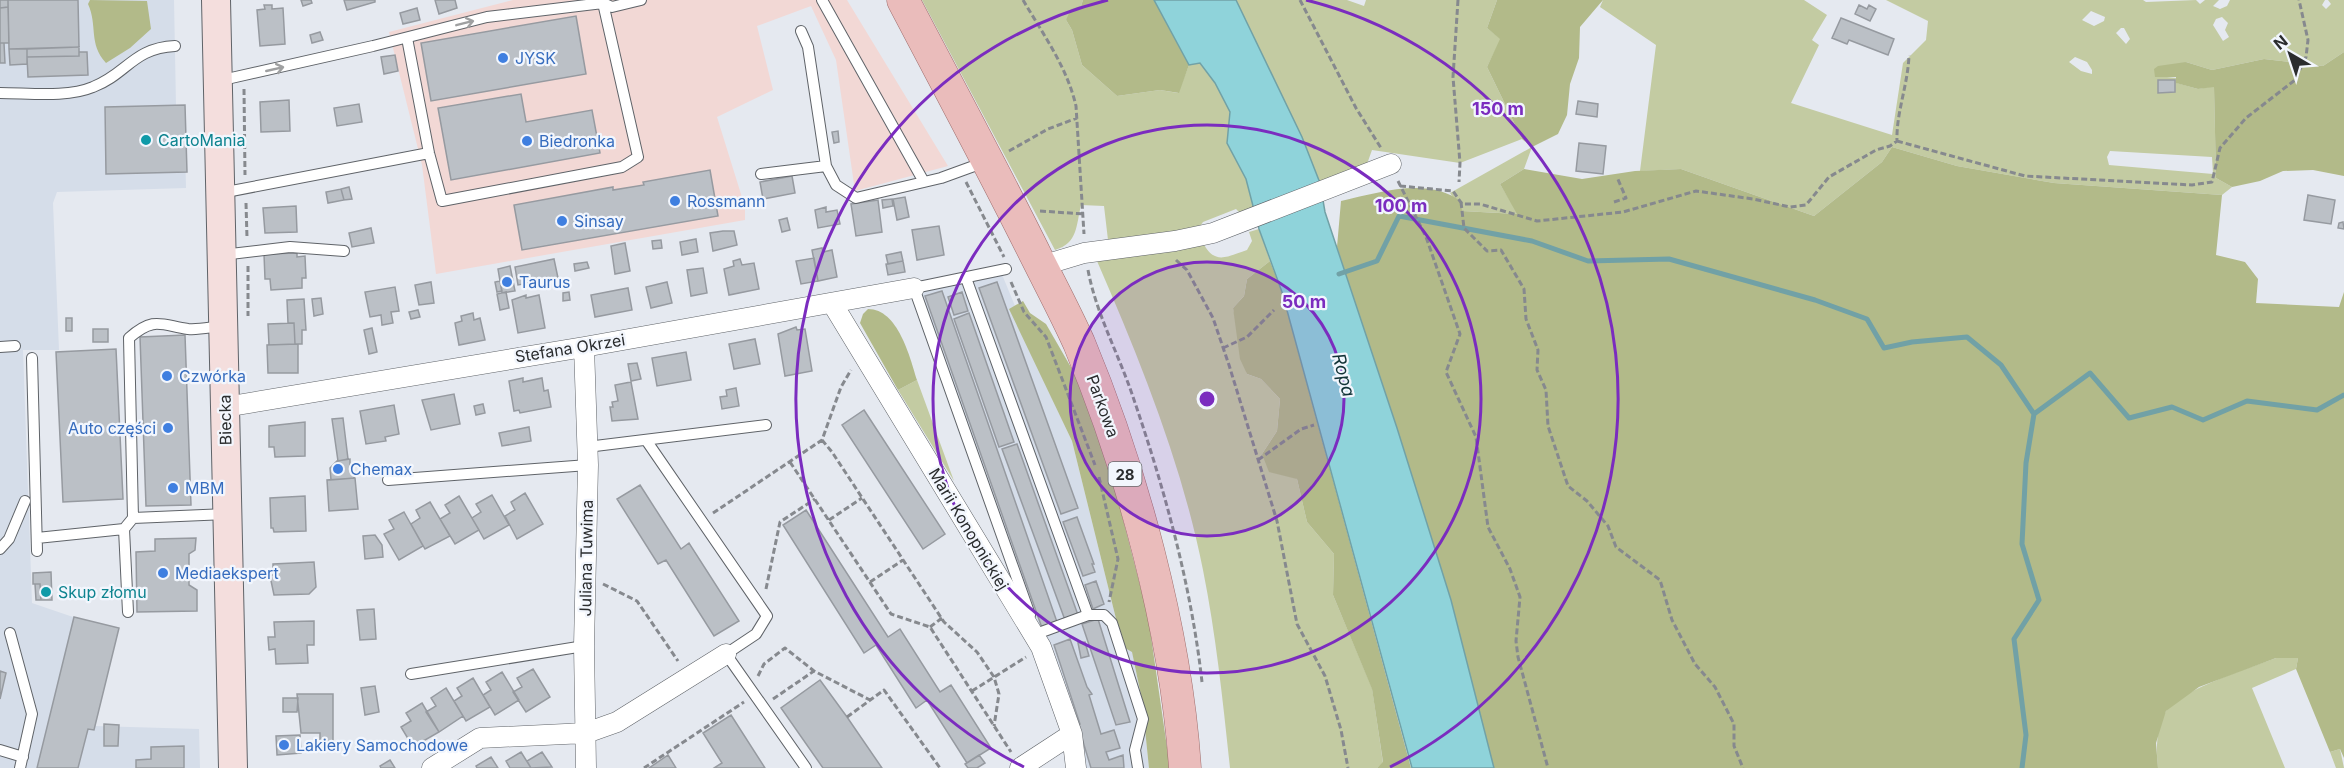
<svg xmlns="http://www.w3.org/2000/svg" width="2344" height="768" font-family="Inter,sans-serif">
  <rect width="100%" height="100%" fill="#e5e9f0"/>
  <path fill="#f2d8d5" d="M513,0H847L948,166L855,191L836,60L811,6L757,26L773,90L717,117L745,207V220L436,274L422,165L389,32Z"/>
  <path fill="#d5dde9" d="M0,0H174L176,106H184L186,188L57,192L53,203L59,350H23L32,603L73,617L119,628L95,726L199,729L200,768H0Z
    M1001,272L1015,306L1010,309L1072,441L1123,647L1132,651L1142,700L1149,768H1080L912,290Z"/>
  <path fill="#c3cba2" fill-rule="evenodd" d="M922,0H1083L1081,6L1066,20L1072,30L1082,65L1117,96L1160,90L1178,93L1189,65L1200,63L1215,83L1230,112L1227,143L1246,179L1255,210L1241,214L1236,209L1203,222L1198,229L1108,240L1104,206L1081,205C1076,226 1078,243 1055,250Z
    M1236,0H1347L1364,6L1366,0H1497L1487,28L1501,39L1487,67L1522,139L1460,163L1372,150L1367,164L1320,183Z
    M1603,0H1804L1827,15L1812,40L1819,45L1791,103L1892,135L1903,63L1926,40L1928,21L1886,0H2143L2146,2L2196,0L2200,4L2205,0H2219L2213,6L2220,9L2227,6L2230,0H2325L2322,5L2326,9L2331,4L2328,0H2344V52L2323,66L2264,59L2212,70L2186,62L2167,77L2176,78L2177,83L2198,89L2214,86L2216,178L2232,187L2222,195L2054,183L1957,166L1892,147L1882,162L1814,216L1681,169L1640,171L1656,45L1600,7ZM2091,11L2105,17L2104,21L2094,26L2082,20ZM2222,17L2228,23L2225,30L2229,37L2223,41L2213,25L2216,19ZM2121,28H2124L2130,39L2126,44L2116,33ZM2075,57L2087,62L2092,70V74L2081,71L2069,62ZM2110,151L2212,157L2213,174L2109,165L2107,157Z
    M1532,147L1524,169L1500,184L1518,214L1462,211L1450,193Z
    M1259,229L1270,261L1247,279L1244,296L1233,308L1247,374L1261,379L1280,399L1277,431L1262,454L1297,479L1307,522L1334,554L1333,595L1372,688L1383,763L1377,768H1230C1223,702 1216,635 1203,570C1182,464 1140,360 1097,261L1203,243C1215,265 1226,257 1247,250L1252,241L1249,232Z
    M917,380L954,481L898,390Z
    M2276,658H2298L2296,669L2252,688L2285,768H2158C2156,749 2156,731 2165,713C2176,691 2252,667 2276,658Z
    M2340,749L2344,768H2336L2330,752Z"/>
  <path fill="#b2ba89" d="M90,0L147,1L151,29L130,48L106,63C88,43 98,26 88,4Z
    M1083,0H1154L1189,65L1179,93L1160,90L1117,96L1082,65L1072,30L1066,20L1071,9L1081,6Z
    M1497,0H1603L1580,27L1579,58L1570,84L1567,115L1558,134L1532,147L1522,139L1487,67L1500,39L1487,28Z
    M2344,52V176L2313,170L2283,171L2260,181L2232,187L2216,178L2214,87L2198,89L2176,83V77H2155L2154,69L2158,66L2186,62L2212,70L2264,59L2323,66Z
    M1892,147L1957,166L2054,183L2222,195L2216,255L2245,262L2258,279L2256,303L2339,307L2344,292V758L2340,749L2330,752L2296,669L2298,658H2276L2199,687L2166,711L2156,743L2158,768H1494L1451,600L1337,247L1341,201C1378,193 1429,176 1461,202L1462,211L1517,214L1500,184L1524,169L1582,179L1635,171L1681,169L1814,216L1882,162Z
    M1270,261L1282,292L1411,768H1377L1383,762L1372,689L1333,595L1334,554L1307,522L1297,479L1269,472L1262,454L1277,431L1280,399L1261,379L1247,374L1240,359L1233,308L1244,296L1247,279Z
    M1023,301L1030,313L1046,324L1076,376L1112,477L1148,616L1170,768H1149L1142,700L1132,652L1123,647L1072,441L1009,309Z
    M868,309C898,309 910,357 917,380L898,390L860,323L863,314Z"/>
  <path fill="#8fd3da" stroke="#71a1a6" stroke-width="1.5" d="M1154,0H1236L1302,137L1320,183L1325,212L1397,428L1451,600L1494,768H1412L1282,292L1259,229L1246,179L1227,143L1230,112L1215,83L1200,63L1189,65Z"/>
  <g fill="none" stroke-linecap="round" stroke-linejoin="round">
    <path stroke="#71a1a6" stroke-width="5" d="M1339,274L1377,261L1399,216L1532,241L1588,261L1669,259L1815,300L1867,319L1884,348L1912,342L1967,337L2001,365L2034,414L2090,373L2129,418L2172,407L2203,420L2247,401L2317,410L2344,395
      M2022,768L2026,735L2014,639L2039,600L2022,544L2026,463L2034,414"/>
  </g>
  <path fill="#bbc0c6" stroke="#969aa0" stroke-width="1.5" d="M0,0H8V7L0,8Z
    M8,0H78L79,47L9,49Z
    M301,0H311L312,3L303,6Z
    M344,0H375V2L347,10Z
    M435,0H455L457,8L439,14Z
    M264,5H272V9L283,8L285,44L260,46L257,10L265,9Z
    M1859,5L1867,9L1869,5L1876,9L1870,21L1855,14Z
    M8,7L9,43H0V8Z
    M417,8L420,20L403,24L400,13Z
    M576,16L586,74L431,101L421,43Z
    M1841,18L1894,39L1888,55L1849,40L1847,44L1832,38Z
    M320,32L323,40L312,43L310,35Z
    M0,43H4L5,63H0Z
    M79,47V56L27,57V49Z
    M9,49H27V64L10,65Z
    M79,52H87L88,75L28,77L27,57L79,56Z
    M395,55L398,71L384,74L381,57Z
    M2158,80H2175V92L2158,93Z
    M521,94L526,122L592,110L600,153L451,180L438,108Z
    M289,100L290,131L261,132L260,102Z
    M1578,101L1598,104L1597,117L1576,114Z
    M359,104L362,122L337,126L334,108Z
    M185,105L187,172L106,174L105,107Z
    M838,131L839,142L834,143L832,132Z
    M1579,143L1606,146L1603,174L1576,171Z
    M710,170L718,216L522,250L514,205L613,187V190L644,185L643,182Z
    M792,176L795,193L763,199L760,182Z
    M349,187L352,199L344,200L341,189Z
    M341,189L344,200L328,203L326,192Z
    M2308,195L2335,200L2331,224L2304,220Z
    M905,197L909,217L897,220L893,199Z
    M892,199L893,206L883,208L882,200Z
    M878,200L882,232L856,236L851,204Z
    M296,206L297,232L265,233L263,208Z
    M826,207V212L837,210L840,224L818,228L815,210Z
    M787,218L790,230L782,232L779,220Z
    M2343,222L2344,229L2338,228L2339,223Z
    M939,226L944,255L917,260L912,230Z
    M371,228L374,243L352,247L349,233Z
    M723,231H734L737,245L713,251L710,233Z
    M696,239L698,252L682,255L680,242Z
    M661,240L662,248L653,249L652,241Z
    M625,243L630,271L615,274L611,246Z
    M822,248L823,252L832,250L837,277L818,281L812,250Z
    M901,252L903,261L888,264L886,255Z
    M297,253V257L305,256L306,278H302V288L271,290L270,279H265L264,254Z
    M814,258L818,281L801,284L796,261Z
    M554,259L558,278L518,285L515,267Z
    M740,259L742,265L754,263L759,289L729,295L724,269L734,266L733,261Z
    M903,261L905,272L888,275L886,264Z
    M587,262L589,268L575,271L574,264Z
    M510,266L515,291L502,293L498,269Z
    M703,268L707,293L691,296L687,270Z
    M500,281L502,291L497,292L495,282Z
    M431,282L434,303L419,305L415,285Z
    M667,282L672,303L651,308L646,287Z
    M997,282L1078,508L1061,514L979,288Z
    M395,287L399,311L391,312L393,323L382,325L381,315L370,317L365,292Z
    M628,288L632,310L595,317L591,295Z
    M942,291L1057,622L1042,628L925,296Z
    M506,292L509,308L500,310L497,294Z
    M569,292L570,300L563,301V293Z
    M962,292L968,311L954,315L948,297Z
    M526,295V298L539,295L545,328L518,333L512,300Z
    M321,298L323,314L314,316L312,299Z
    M304,299L306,330H302V344H295L294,323H288L287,300Z
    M418,310L420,317L411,319L409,312Z
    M473,313L474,320L480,318L485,340L459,345L455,323L462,321L461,316Z
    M969,313L1014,442L999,447L954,319Z
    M66,318H72V331H66Z
    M294,323L295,344L269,345L268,324Z
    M796,327L797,330L805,329L812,371L785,376L778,334Z
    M372,328L377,352L369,354L364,330Z
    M93,329H108V342H93Z
    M185,335L191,505L146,506L140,337Z
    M755,339L760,364L734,369L729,344Z
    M298,344V373H268L267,345Z
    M116,349L123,499L63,502L56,352Z
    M686,352L691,380L657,386L652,358Z
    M637,363L641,379L631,381L628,364Z
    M523,378V382L542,378L544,391L548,390L551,407L520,413L519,410L514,411L509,381Z
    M631,382L638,419L612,421L610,407H613L612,402L618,401L615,385Z
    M736,388L739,406L722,409L720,397L727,396L726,390Z
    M454,394L460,424L431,430L422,400Z
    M483,404L485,413L476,415L474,406Z
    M394,405L399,434L385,437L386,441L366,444L360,411Z
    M864,410L945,534L923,549L842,425Z
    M343,418L348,459L338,461L332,419Z
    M305,422V456L275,457L274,447H269V426Z
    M529,427L531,441L502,446L499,433Z
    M1017,444L1078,615L1065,620L1002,449Z
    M350,459V465H353L354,478L331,480L330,468L337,461Z
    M355,478L358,509L329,511L327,480Z
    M640,485L681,549L689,543L739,621L714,636L666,560L658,564L617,499Z
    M525,493L543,524L517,539L505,516L515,510L511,502Z
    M492,495L509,525L484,539L472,518L481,512L476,504Z
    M305,496L306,531L274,532L273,528H271L270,498Z
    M459,496L479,530L455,544L440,519L450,513L445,505Z
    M430,502L450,536L425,549L411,524L420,518L416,510Z
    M806,510L888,637L900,629L940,692L951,685L991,748L967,763L927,700L916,708L876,645L864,653L783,525Z
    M404,512L423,546L399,560L384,534L394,529L389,520Z
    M1077,517L1094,564H1092L1095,572L1083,576L1063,522Z
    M375,535L382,545L383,557L365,559L363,536Z
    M196,538L195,550L189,554V585L197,590V611L137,612L136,552L155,551V539Z
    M314,562L316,587L309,594L274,595L270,576L273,575V564Z
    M51,572L52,600H41L40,584H33V573Z
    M1096,581L1104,604L1093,609L1085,585Z
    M35,584H40L41,600H36Z
    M374,609L376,639L360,640L357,610Z
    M74,617L119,628L94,730L88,729L78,768H37Z
    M1098,619L1130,722L1116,725L1082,624Z
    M314,621V645H307L308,663L276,664L275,649L269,650L268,637H275L274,622Z
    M1070,639L1087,687L1092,694L1089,695L1101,734L1114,730L1120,748L1106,752L1109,760L1123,755L1124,768H1091L1078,725L1080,724L1054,645Z
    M1085,642L1089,656L1081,658L1078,643Z
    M533,669L550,697L526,712L513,692L522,687L517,678Z
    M0,671L6,673L0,699Z
    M502,672L519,700L495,715L483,695L491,690L486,682Z
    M473,678L490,707L466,721L454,701L462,696L457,688Z
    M820,680L847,717L882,768H823L781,708Z
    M375,686L379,712L365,715L361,688Z
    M446,688L463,716L439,732L426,712L436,706L431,698Z
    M297,694H333V741H320V733H301Z
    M283,698H298L297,712H283Z
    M422,703L439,732L413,747L401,727L411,721L406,713Z
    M731,715L765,768H714L722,763L703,733Z
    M104,724L119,725L118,746H104Z
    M300,735L301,753L277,755L276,736Z
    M184,746V768H136V760L151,759V747Z
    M521,752L531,768H510L506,761Z
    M542,752L552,767L531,768L527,761Z
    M668,755L676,768H649Z
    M979,755L985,763L977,768H968L965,764Z
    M491,757L498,768H477L476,766Z
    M390,760L395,768H381L380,766Z"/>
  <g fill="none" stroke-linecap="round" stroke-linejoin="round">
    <g stroke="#5f6368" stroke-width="12">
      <path id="lane" d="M822,0L924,182
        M603,3L612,7L641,0
        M801,31L808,47L826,166L836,185L856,198L941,178L985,162
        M407,38L429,153L442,201L622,167L638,157L603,3
        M218,81L373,46L487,17L603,3L602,0
        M0,93C29,93 67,98 93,87C127,74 133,48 175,46
        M761,174L826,166
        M221,193L429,153
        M222,255L290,247L344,251
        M1006,269L914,288L1030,615
        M966,278L1088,615
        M0,347L15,346
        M32,358L37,551
        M646,440L767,616L756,634L726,654L806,768
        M587,447L766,425
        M388,480L588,465
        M133,518L129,338C154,316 161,325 188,329C199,330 211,327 222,326
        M124,529L128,612
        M37,538L124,529L133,518L227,514
        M0,549L9,539L25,501
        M10,633L32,714L20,768
        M1036,634L1088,615H1104L1112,623L1143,719L1135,750L1138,768
        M411,674L584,646
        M0,750L23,757"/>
    </g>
    <g stroke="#5f6368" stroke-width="21">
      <path id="street" d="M1041,266L1084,253L1175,241L1213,233L1391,164
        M832,303L1041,647L1072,734L1076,768
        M584,347L588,465L584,646L586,768
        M225,407L584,347L914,288
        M432,768L480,738L586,733L617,722L726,654
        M1020,768L1072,734"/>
    </g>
    <g stroke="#5f6368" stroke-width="30">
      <path id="secondary" d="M216,0L233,768"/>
    </g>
    <g stroke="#9e6d6c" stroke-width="33">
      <path id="primary" d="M903,0C948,86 994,171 1037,258C1051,286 1066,314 1079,343C1132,470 1176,631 1185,768"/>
    </g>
    <path stroke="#86898e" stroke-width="3" stroke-dasharray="6 3" stroke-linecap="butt" d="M1023,0C1043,34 1067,67 1076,106L1084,234
      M1300,0L1356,108L1381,148
      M1458,0L1453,77L1460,163L1459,182
      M244,89L245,175
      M1897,141L2025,176L2192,185L2212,182L2220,148L2246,118L2295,80L2306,57L2308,40L2299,0
      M1009,151L1048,129L1077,118
      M1398,181L1426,237L1460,334L1446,372L1476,437L1488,527L1510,569L1520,597L1516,641L1518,657L1548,768
      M966,182L1004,257
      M1400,186L1453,191L1462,204H1480L1537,221L1623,212L1696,191L1753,199L1790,207L1806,205L1829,177L1876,150L1890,146L1897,141C1896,113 1908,85 1909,55
      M1461,202L1464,228L1487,251L1501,250L1524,289L1526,319L1538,350L1537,370L1546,390L1548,426L1568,486L1587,501L1608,526L1616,547L1660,580L1672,620L1695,664L1715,687L1734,724V746L1743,768
      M1614,202L1626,198L1617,177
      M246,203L247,238
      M1040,211L1084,214
      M1176,260L1187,270L1213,318L1229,365L1277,521L1297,624L1325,676L1341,730L1348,768
      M248,266V316
      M1088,270C1096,313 1118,353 1132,394C1164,487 1191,584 1202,682
      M1011,282L1024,312L1046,337L1095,465
      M1223,348L1247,337L1274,310
      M822,440L832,452L944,622L977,652L994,677L999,694L994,726
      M1258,460L1301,429L1314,425
      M790,462L891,614L930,627L1011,752
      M1099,477L1118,559L1109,602
      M713,513L822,440L841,387L851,370
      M829,520L862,498
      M870,582L903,560
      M603,584L637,601L678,661
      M766,589L780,522L815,499
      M930,627L942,618
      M758,676L764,664L785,648L814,671
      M972,691L1026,657
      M773,699L814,671L870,700
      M847,717L884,690L940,768
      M644,768L744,702"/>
    <use href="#lane" stroke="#fff" stroke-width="10"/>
    <use href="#street" stroke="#fff" stroke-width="20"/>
    <use href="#secondary" stroke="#f4dedd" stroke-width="28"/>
    <use href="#primary" stroke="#eabcbb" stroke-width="32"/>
  </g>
  <defs><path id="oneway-shaft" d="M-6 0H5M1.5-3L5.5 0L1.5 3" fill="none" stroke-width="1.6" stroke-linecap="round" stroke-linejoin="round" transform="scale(1.5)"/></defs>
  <g stroke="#9fa0a1">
    <use href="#oneway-shaft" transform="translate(465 23) rotate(-14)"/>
    <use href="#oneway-shaft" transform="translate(275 69) rotate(-13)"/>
  </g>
  <circle cx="1207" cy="399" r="137" fill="#7b2cbf" fill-opacity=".12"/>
  <g fill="none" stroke="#7b2cbf" stroke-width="3">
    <circle cx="1207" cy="399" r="137"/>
    <circle cx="1207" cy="399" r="274"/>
    <path d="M1024 767A411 411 0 0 1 1108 0M1306 0A411 411 0 0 1 1390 767"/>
  </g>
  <g fill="#3f7fe0" stroke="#f2f6fd" stroke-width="2">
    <circle cx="503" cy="58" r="6"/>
    <circle cx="527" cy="141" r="6"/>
    <circle cx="675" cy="201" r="6"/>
    <circle cx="562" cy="221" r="6"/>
    <circle cx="507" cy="282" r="6"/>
    <circle cx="167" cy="376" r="6"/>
    <circle cx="168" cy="428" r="6"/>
    <circle cx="338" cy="469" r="6"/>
    <circle cx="173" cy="488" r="6"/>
    <circle cx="163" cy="573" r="6"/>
    <circle cx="284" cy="745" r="6"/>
  </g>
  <g fill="#0f9aa8" stroke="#f2f6fd" stroke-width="2">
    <circle cx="146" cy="140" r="6"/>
    <circle cx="46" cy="592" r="6"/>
  </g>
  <g text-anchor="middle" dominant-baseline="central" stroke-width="4.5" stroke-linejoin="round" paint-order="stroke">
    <rect fill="#f2f6fd" stroke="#66696c" stroke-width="1.5" x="1108.5" y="462" width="33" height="24" rx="4.5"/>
    <g font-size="15" font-weight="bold" fill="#2a2c2e">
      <text x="1125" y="474">28</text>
    </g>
    <g font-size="16" fill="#366cbe" stroke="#f2f6fd" text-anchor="start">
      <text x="515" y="58">JYSK</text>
      <text x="539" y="141">Biedronka</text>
      <text x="687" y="201">Rossmann</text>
      <text x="574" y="221">Sinsay</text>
      <text x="519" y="282">Taurus</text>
      <text x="179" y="376">Czwórka</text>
      <text x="156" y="428" text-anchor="end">Auto części</text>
      <text x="350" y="469">Chemax</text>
      <text x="185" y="488">MBM</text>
      <text x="175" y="573">Mediaekspert</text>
      <text x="296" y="745">Lakiery Samochodowe</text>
    </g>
    <g font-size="16" fill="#0d838f" stroke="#f2f6fd" text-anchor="start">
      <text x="158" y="140">CartoMania</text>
      <text x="58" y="592">Skup złomu</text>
    </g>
    <g font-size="16" fill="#2a2c2e" stroke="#f2f6fd">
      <text transform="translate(570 348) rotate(-9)">Stefana Okrzei</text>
      <text transform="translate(1103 406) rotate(70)">Parkowa</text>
      <text transform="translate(225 420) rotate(-91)">Biecka</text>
      <text transform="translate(969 529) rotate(59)">Marii Konopnickiej</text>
      <text transform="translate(586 558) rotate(-89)">Juliana Tuwima</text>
    </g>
    <g font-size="18" font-style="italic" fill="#123337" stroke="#f2f6fd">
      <text transform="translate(1344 375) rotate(75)">Ropa</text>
    </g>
  </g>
  <circle cx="1207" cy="399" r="9" fill="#7b2cbf" stroke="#f2f6fd" stroke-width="3"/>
  <g font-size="18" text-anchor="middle" font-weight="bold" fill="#7b2cbf" stroke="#f2f6fd" stroke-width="4.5" stroke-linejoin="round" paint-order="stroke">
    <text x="1498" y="115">150 m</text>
    <text x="1401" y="212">100 m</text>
    <text x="1304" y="308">50 m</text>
  </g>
  <g transform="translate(2290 54) rotate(321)" stroke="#f2f6fd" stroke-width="4.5" paint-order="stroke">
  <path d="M0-4.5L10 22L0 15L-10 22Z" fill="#2a2c2e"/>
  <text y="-9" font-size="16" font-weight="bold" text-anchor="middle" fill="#2a2c2e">N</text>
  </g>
</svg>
